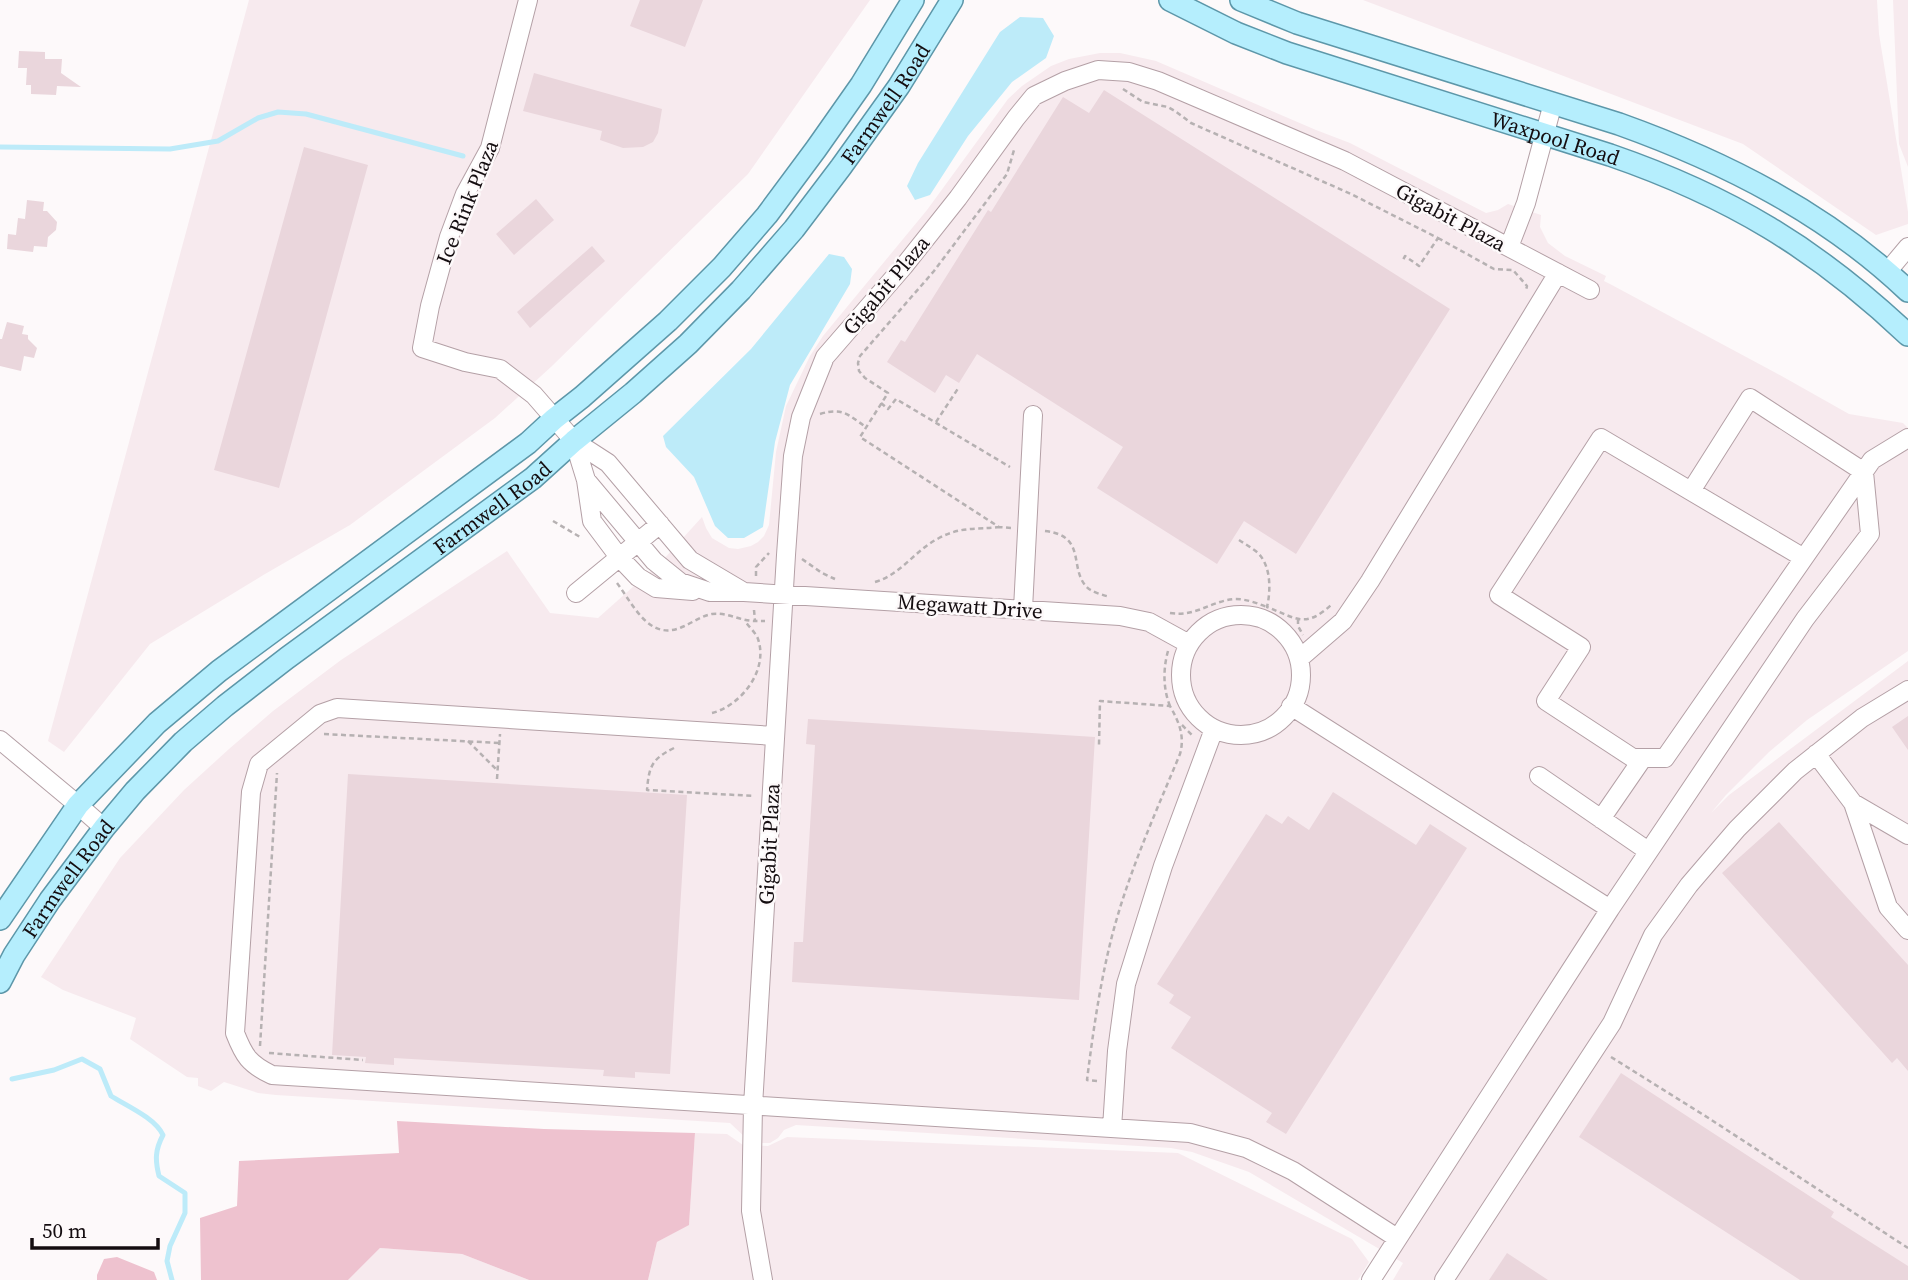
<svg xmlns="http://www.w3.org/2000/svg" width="1908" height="1280" font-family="'Source Serif 4',serif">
  <rect width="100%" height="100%" fill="#fdf9fa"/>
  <path fill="#f7eaee" d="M249,0H870L748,174L552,366L495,418L350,525L265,574L150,644L64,752L48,741Z
    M1363,0H1877L1879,34L1908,212V224L1876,235L1743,144Z
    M1893,0H1908V167L1899,144Z
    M1100,53H1120L1156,61L1316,130L1350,143L1486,213L1498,210L1508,204L1541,215L1540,227L1548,243L1565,256L1606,276L1604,281L1610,284L1776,373L1849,414L1903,423L1908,428V651L1807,720L1769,752L1726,795L1711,813L1729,795L1908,661V1280H1393L1403,1263L1249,1172L1192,1152L1171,1148L796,1125L784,1130L778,1138L770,1143H755L747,1139L730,1123L276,1095L258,1093L224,1082L211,1091L198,1086V1078L187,1077L130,1039L136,1018L63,990L41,977L120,858L184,790L229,749L273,711L341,660L507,551L550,613L598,618L652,570L653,571L702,517L706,528L712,538L729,548L738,549L751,546L758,542L764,536L769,525L776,452L786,406L810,356L823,336L927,210L1008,99L1022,86L1051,66L1069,59Z
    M695,1133L727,1134L743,1145L768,1146L787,1137L1178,1153L1352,1239L1369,1262L1358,1280H648L657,1242L689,1224Z
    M380,1248L462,1254L529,1280H348Z"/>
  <path fill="#eec2cf" d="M397,1121L544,1129L695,1133L689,1225L657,1242L648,1280H529L462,1254L380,1248L348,1280H201L200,1218L237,1206L239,1161L399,1153Z
    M117,1257L154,1272L157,1280H97V1275L104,1259Z"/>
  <path fill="#bdebf9" d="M1020,17L1043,18L1054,36L1046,58L1012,82L968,136L930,195L915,200L907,186L918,163L1000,32Z
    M829,254L844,257L852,269L850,284L790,385L775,442L763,527L744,538H728L715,526L694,477L666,447L663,436L751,349Z"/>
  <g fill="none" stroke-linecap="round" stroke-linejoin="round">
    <path stroke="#bdebf9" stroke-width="5" d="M0,147L170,149L218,141L258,118L278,112L306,114L463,156
      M12,1079L54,1070L82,1059L100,1069L111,1096C127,1106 155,1118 163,1135C155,1150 155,1160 159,1176L185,1193V1213L170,1246L167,1261L172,1280"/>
  </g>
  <path fill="#ead6dc" d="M640,0H703L685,47L630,26Z
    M19,51L45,52V59H62L61,73L81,87L57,86L56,95L31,94V85H26L27,68H18Z
    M534,73L662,109L658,133L653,142L643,147L623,148L600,140L602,131L523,111Z
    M1104,90L1450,309L1296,554L1244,521L1217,564L1097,488L1123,447L977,354L959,383L946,375L935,393L887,362L901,340L905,342L988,210L991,212L1063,97L1089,113Z
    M304,147L368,165L279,488L214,470Z
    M536,199L554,220L514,255L496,234Z
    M27,200L44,202L43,211H47L57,222L56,230L48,237L47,247L34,246L33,252L7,249L8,234L16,235L18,218L25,219Z
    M592,246L605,261L530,328L517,312Z
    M7,322L24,326L22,334L28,335V339L37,348L34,358L24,356L21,371L0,366V339H2Z
    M1908,716V750L1892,727Z
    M808,719L1095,737L1079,1000L792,982L794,942H803L815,745L806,744Z
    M348,774L687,795L670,1074L635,1072V1078L603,1076L604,1070L394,1058V1065L365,1063L366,1057L332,1055Z
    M1333,792L1416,845L1430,824L1467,848L1286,1134L1266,1122L1272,1113L1171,1048L1191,1017L1169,1003L1174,995L1157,984L1266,814L1282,824L1288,816L1309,830Z
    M1779,822L1908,965V1071L1897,1058L1892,1063L1722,873Z
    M1621,1073L1834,1212L1831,1217L1908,1266V1280H1800L1579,1137Z
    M1507,1253L1548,1280H1489Z"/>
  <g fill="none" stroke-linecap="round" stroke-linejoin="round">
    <g stroke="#b4a0a6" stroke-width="20">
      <path id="minor" d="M528,0L490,148L465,194L449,237L430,306L422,348L465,362L500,369L534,395L574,441L608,463L690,560L744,592
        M1509,247L1526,203L1553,103
        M1887,272L1908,247
        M574,441L586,480L654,561L680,582L710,592H744L1120,616L1149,622L1189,644
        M586,480L592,521L619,557L638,577L656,588L693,591
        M1804,558L1601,438L1499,595L1581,647L1546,701L1633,758H1665L1872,460L1908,438
        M576,593L660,524
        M1023,609L1033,415
        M1181 675a60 60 0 1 1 120 0a60 60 0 1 1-120 0Z
        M1299,659L1343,621L1370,581L1558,273
        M1291,706L1610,909L1371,1280
        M775,736L337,708L320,714L259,764L251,792L235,1033C244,1056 249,1064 272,1075L1190,1133L1246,1148L1293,1171L1397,1238
        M0,740L78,805L104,828
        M1816,754L1853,803
        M1539,776L1648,851
        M1601,819L1643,758
        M1908,835L1853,803L1888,907L1908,930
        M1610,909L1805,619L1870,534L1864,472L1750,398L1691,491
        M1112,1128L1117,1051L1126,984L1163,866L1214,729
        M763,1280L751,1211L753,1106L786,555L793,456L801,417L825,357L904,266L958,198L1016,118L1034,96L1065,81L1098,70L1129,72L1158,81L1345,161L1590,290
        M1444,1280L1612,1023L1653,935L1689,885L1737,829L1795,771L1862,718L1908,690"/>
    </g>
    <g stroke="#5d97a9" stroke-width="24">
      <g id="major">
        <path id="s1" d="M1170,0L1236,33L1287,53L1610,155C1729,196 1816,248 1908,335"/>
        <path d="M1241,0L1297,23L1619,124C1725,162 1826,213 1908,291"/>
        <path d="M0,919L78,805L157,723L219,671L528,443L554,419L582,397L668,321L722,267L767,215L816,149L861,85L913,0"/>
        <path id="s2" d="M0,982L14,955L50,900L104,828L135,791L183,742L225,706L287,658L533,478L574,441L633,393L688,344L741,290L794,229L841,167L899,86L952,0"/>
      </g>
    </g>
    <path stroke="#b6b1b2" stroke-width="2.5" stroke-dasharray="5 3.5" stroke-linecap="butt" d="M1123,89L1143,102L1168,107L1175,111L1191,123L1351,194L1438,238L1419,266L1405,256L1403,260
      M1438,238L1494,269L1513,270L1527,286L1526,290
      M881,403L888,409L896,399L1010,467
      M820,414C843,407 848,415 866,427
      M936,422L959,387
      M553,521L580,537
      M1011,528L999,527L860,437L888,393L865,378L859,371L858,363L860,356L934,271L1007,174L1014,150
      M1045,531C1089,536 1067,571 1089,589C1095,593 1103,595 1110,597
      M1239,540C1245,544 1252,548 1258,553C1271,566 1271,590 1267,607C1296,618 1305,629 1331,605
      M802,559L822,573L835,579
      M756,576V567L769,553
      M875,582C902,574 915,550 939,538C962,526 976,530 999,527
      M617,583C633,604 649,642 682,627C692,623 701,616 712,614C728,612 740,621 755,621
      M754,610L755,621H765
      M1170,613C1197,617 1210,601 1235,599C1246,599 1257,603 1267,607
      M1298,619V626L1303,635
      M1168,651C1163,669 1163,689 1170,706
      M712,713C740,706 769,671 758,639C756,633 749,627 745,621
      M1182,725L1192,735
      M324,734L499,743
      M468,741L498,771
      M674,748C652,759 649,766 647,790L754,796
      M497,779L500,734
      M260,1046L277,773
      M269,1053L363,1060
      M1611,1057L1710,1119L1908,1248
      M1097,1081L1087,1080C1093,1032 1100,983 1112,936C1128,874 1155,814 1180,754C1185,736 1179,722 1170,706L1100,701L1099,745"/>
    <use href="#minor" stroke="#fff" stroke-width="18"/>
    <use href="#major" stroke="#b5eefd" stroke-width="21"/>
  </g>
  <g text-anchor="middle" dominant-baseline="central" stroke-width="5" stroke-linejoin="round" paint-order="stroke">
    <g font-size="21" fill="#140d10" stroke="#fdf9fa">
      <text stroke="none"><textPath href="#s2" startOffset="1258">Farmwell Road</textPath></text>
      <text stroke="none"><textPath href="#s1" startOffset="410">Waxpool Road</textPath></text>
      <text transform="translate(467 202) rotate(-68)">Ice Rink Plaza</text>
      <text transform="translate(1451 217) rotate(28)">Gigabit Plaza</text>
      <text transform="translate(886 285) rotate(-50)">Gigabit Plaza</text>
      <text stroke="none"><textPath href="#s2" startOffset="691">Farmwell Road</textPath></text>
      <text transform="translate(970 606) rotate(4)">Megawatt Drive</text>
      <text transform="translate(769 844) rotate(-87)">Gigabit Plaza</text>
      <text stroke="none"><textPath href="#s2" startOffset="124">Farmwell Road</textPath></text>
    </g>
  </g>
  <path d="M32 1238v10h126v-10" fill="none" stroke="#140d10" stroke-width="3.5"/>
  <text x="42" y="1238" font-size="21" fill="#140d10" stroke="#fdf9fa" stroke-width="5" paint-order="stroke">50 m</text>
</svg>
